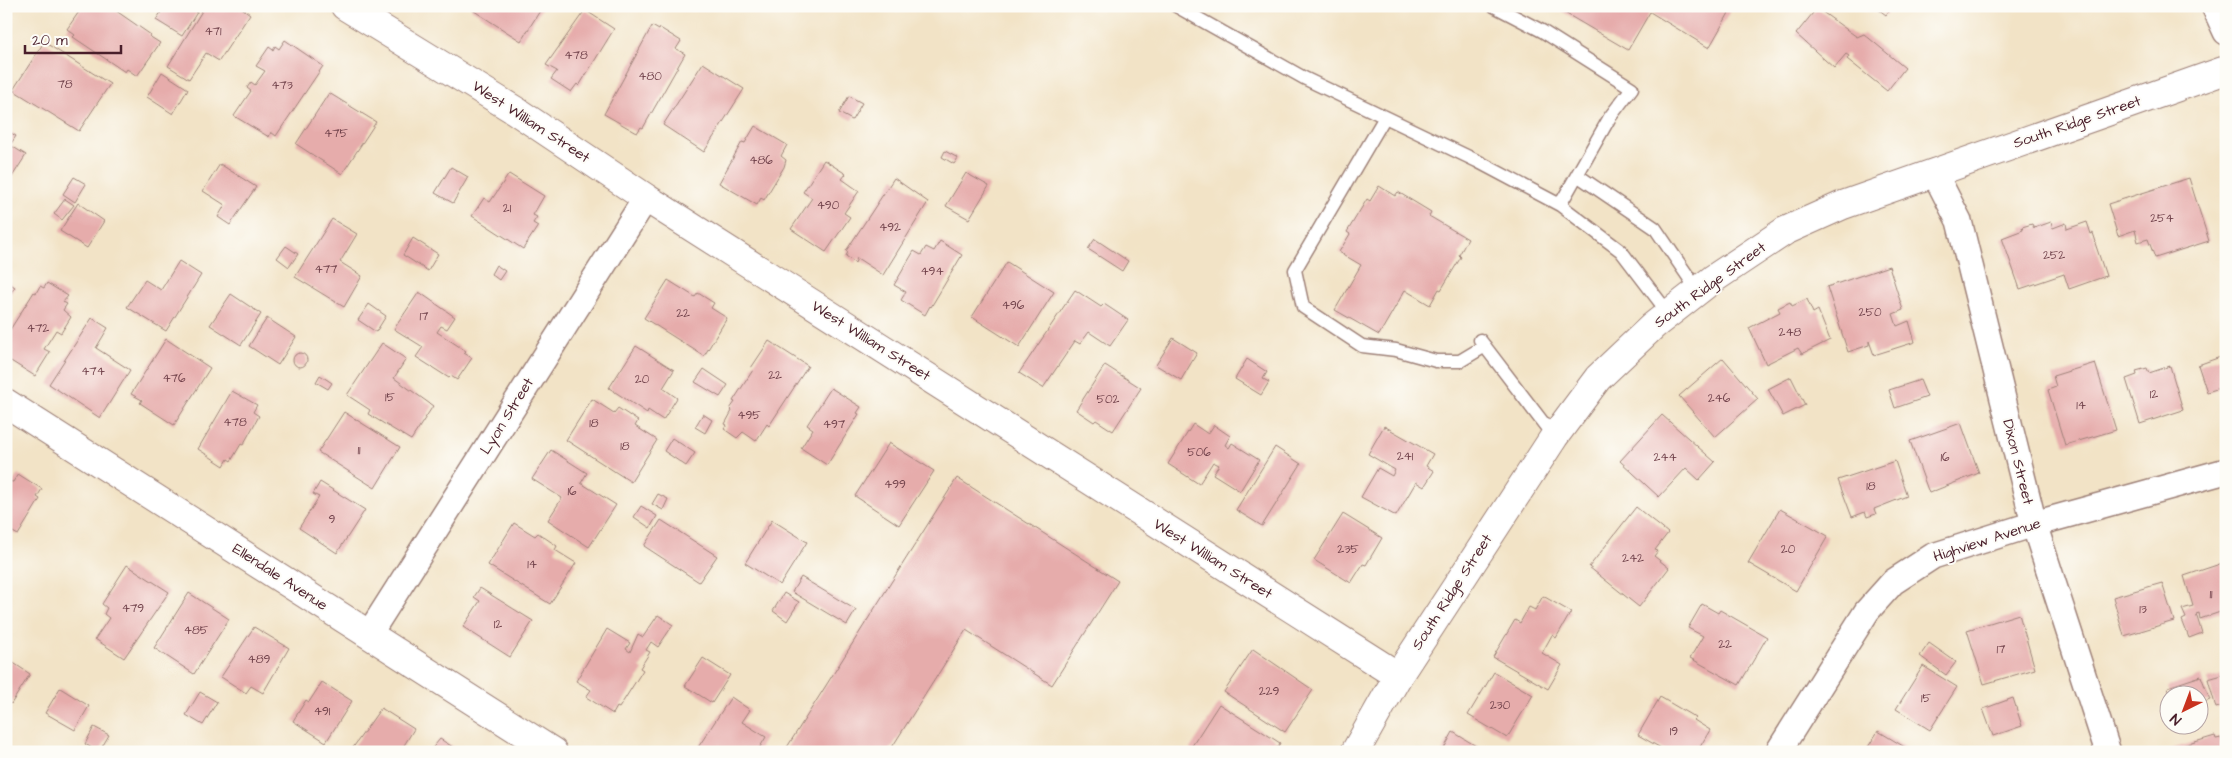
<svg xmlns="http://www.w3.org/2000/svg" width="2232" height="758" font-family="'Architects Daughter',sans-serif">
  <rect width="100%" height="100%" fill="#fdfcf7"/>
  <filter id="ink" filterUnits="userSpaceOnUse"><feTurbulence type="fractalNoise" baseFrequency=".02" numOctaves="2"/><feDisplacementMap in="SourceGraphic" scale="10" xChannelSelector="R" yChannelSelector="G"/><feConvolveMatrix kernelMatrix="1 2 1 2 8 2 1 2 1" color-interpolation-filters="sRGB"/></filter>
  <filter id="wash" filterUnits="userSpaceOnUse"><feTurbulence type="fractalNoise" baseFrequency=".0096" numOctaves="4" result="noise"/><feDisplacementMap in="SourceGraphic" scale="20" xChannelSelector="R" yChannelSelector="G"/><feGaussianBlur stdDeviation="1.12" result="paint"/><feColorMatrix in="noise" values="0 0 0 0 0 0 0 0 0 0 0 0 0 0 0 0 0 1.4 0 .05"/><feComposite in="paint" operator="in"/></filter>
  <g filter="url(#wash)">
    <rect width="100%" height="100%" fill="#f2e3c6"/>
    <g id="blocks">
      <path fill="#e6acab" d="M83,6H109L151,35L149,36L160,43L137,76L127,69L125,72L73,37L75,35L67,29Z
        M165,6H201L182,36L156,20Z
        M205,6H239L250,14L219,61L206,53L189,79L168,66Z
        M473,6H543L521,41L471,9Z
        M1553,6H1733L1709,48L1650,12L1628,50Z
        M1874,6H1893L1886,15Z
        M1817,8L1857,37L1864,34L1905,68L1887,91L1847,59L1849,56L1846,54L1834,68L1796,34Z
        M585,10L614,29L579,86L577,84L571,92L551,79L557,71L546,65Z
        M652,26L659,30L660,28L681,41L676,49L685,54L643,128L641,127L637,133L604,114Z
        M285,40L323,66L276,136L271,132L269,137L234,116L251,91L247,88L251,82L255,85L265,71L256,66L269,47L273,50L275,46L279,49Z
        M44,42L110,84L79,131L13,90Z
        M703,63L744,89L704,152L663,125Z
        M162,72L188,89L173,114L147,97Z
        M329,93L376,122L342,174L296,144Z
        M849,96L862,103L852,120L839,113Z
        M755,126L787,145L781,156L786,160L784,167L764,200L761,198L757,205L719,183L742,142L745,143Z
        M6,130L16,136L10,145L26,155L8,183Z
        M945,151L958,158L954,164L942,157Z
        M824,160L846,174L842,179L859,191L844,213L850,217L826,252L791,229L812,198L803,192Z
        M220,164L256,187L230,225L218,217L225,205L203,191Z
        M451,167L468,177L453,203L435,193Z
        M966,173L989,186L969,219L946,206Z
        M509,174L544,196L533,215L537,217L533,223L538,226L523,249L472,216L484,198L490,202Z
        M74,177L86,184L75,202L63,194Z
        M894,178L928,202L883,275L857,258L855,263L846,256L848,252L846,251Z
        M2189,178L2209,241L2155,258L2148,239L2138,242L2135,230L2118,236L2108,204Z
        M1379,186L1395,196L1398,192L1431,212L1429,216L1468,239L1459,255L1461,257L1441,290L1439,289L1430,305L1405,290L1379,335L1335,310L1361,265L1339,252L1350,234L1347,232L1367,199L1370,201Z
        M65,199L74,205L62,220L54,214Z
        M78,203L104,221L87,248L60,231Z
        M332,219L357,234L340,262L362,276L344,307L295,277Z
        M2051,222L2053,228L2066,223L2067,229L2087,222L2091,234L2093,233L2096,242L2095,243L2106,276L2069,289L2064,274L2020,289L2002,238L2023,230L2022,227L2032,224L2034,228Z
        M413,238L438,254L428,271L403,255Z
        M1095,239L1128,261L1122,271L1088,249Z
        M940,241L962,255L931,307L930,306L925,315L901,300L906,292L894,285L914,251L921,255L926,247L934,251Z
        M286,246L298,254L289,267L277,258Z
        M179,261L201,275L166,331L127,307L145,280L161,290Z
        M1007,262L1054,292L1019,347L972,317Z
        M496,265L505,271L499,280L491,274Z
        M1889,266L1903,310L1893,314L1897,326L1909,321L1915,342L1874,355L1869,341V345L1848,352L1827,287Z
        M668,280L695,297L698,293L714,303L711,308L727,318L704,356L644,318Z
        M6,281L15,287L6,299Z
        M47,283L68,296L63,302L67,304L63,310L71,317L61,333L56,330L44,349L50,352L35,376L6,358V336L34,292L36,293L40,286L44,288Z
        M1075,290L1101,307L1104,304L1128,320L1110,346L1089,332L1080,344L1075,341L1043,388L1019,373Z
        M419,292L455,317L447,329L441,326L437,332L466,351L464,353L472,358L457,380L451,376L449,378L416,357L423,347L394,329Z
        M231,294L261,314L241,345L210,325Z
        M1807,299L1813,313L1818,310L1830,340L1802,354L1798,348L1766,364L1749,328L1780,312L1778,308L1790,302L1792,306Z
        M369,304L386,316L376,332L358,320Z
        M92,318L108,328L96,348L130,370L100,418L49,384Z
        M267,318L296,337L278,365L249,346Z
        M1173,338L1197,353L1181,380L1156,365Z
        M166,339L210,368L174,425L140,403L142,400L131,394Z
        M769,341L808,366L769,426L767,424L756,441L743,432L737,438L724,429L727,425L725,424L732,411L730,409L735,402L733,401L753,370L751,368Z
        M382,343L406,359L394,378L433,406L411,440L368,414L370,410L347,395Z
        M636,346L674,370L663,388L677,398L663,420L648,410L647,413L609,388Z
        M293 360a7 7 0 1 1 14 0a7 7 0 1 1-14 0Z
        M2226,355V386L2207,392L2198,365Z
        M1723,358L1758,399L1715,437L1679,396Z
        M1247,359L1267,372L1263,379L1269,382L1261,395L1235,379Z
        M2095,363L2116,430L2065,445L2048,390L2056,387L2053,376Z
        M1105,365L1141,388L1113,431L1096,420L1094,422L1076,410Z
        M2170,366L2183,410L2140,424L2126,379L2137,375L2136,371L2147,368L2149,373Z
        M704,369L728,385L720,397L695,382Z
        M320,375L332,383L328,389L316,382Z
        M1791,377L1805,405L1783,416L1768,389Z
        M1920,380L1927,397L1895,408L1889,390Z
        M831,388L861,407L857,413L859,414L827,465L801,448L813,429L807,425Z
        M232,391L257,405L253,412L259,416L243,445L241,444L231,461L228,459L224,466L198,449Z
        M592,399L614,413L618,408L638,421L635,426L657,440L631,482L566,440Z
        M344,412L400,447L375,488L318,452Z
        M703,414L712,420L705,433L695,427Z
        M1662,415L1715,462L1699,480L1686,468L1659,497L1620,461Z
        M1961,423L1979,473L1929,493L1910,441Z
        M1193,424L1208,434L1214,425L1230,436L1225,445L1229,448L1232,443L1259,460L1240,491L1213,474L1219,465L1213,462L1199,484L1168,464Z
        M1384,426L1433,454L1426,466L1434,471L1424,487L1416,482L1396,516L1361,497L1378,468L1392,476L1395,470L1368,454Z
        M672,438L695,453L686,466L664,451Z
        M889,443L934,471L899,525L855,496Z
        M1275,447L1301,464L1262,526L1236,510Z
        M551,450L587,473L581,483L616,505L589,547L548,520L562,498L532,479Z
        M1895,461L1907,496L1874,509L1876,514L1867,517L1865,512L1852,517L1838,480Z
        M18,474L42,489L37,497L40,499L18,535L6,528V481L13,482Z
        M957,478L1118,581L1052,685L966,630L889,752H784Z
        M320,482L365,510L337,553L299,528L319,497L313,494Z
        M658,494L668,499L663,510L652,504Z
        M641,506L657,516L650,528L634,517Z
        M1636,507L1668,533L1655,550L1658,551L1654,556L1669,568L1639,607L1589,567Z
        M1780,509L1828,536L1796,591L1748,563Z
        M1343,514L1382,538L1366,565L1363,564L1351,583L1314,560Z
        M661,520L717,556L699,582L644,546Z
        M772,520L807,542L780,585L745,563Z
        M514,523L535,536L538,533L557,546L555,550L576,563L550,604L488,565Z
        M2226,562V610L2200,619L2199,613L2196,614L2202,633L2189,638L2182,620L2186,618L2182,609L2193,606L2184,576Z
        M127,565L169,592L124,658L95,639L109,618L104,614L107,608L102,604Z
        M801,577L856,610L847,625L792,592Z
        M2162,583L2174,621L2124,636L2113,597Z
        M480,588L533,621L510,657L463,627L480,601L474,597Z
        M189,593L229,619L194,674L154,648Z
        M784,593L799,602L787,621L773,611Z
        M1543,596L1571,612L1556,638L1552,635L1542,653L1562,665L1548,689L1493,657L1515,620L1520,623L1529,607L1535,610Z
        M1702,604L1718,613L1720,610L1767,637L1739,685L1690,658L1703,636L1688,628Z
        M2019,614L2035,669L1984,684L1967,630Z
        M658,615L673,625L658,647L651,642L646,650L650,652L640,668L643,670L619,708L617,707L613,714L586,697L591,690L576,681L607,629L630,643L626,649L630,652L638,634L643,637Z
        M254,627L289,648L263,693L251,686L246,693L221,677Z
        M1929,643L1956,662L1946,675L1920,656Z
        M1253,649L1313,690L1285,732L1224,692Z
        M6,658L30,674L11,704L6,700Z
        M703,658L730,675L712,703L685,686Z
        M1923,666L1957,687L1930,730L1896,709Z
        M1494,672L1533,695L1507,738L1468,715Z
        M2226,674V705L2216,708L2208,679Z
        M2201,676L2210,700L2200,704V696H2171L2168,687Z
        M322,682L352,701L326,742L293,721L306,700L309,702Z
        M60,688L89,706L75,730L45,713Z
        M200,692L217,702L203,725L186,715Z
        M731,697L750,710L742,722L766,737L757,752H695Z
        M1660,697L1696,718L1694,720L1710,730L1697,752H1668L1638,735Z
        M2013,698L2022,726L1993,736L1983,709Z
        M1219,704L1280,743L1275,752H1195L1190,749Z
        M381,708L414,729L400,752H357L352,749Z
        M94,727L109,735L99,752L85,744Z
        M1878,731L1913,752H1865Z
        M1453,732L1486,752H1442Z
        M2215,736L2216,739L2221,738L2225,752H2168V750Z
        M440,739L461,752H429Z"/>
    </g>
  </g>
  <g filter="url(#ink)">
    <use href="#blocks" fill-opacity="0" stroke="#9e8178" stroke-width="1"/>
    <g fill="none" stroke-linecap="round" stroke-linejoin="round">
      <g stroke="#9e8178" stroke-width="15">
        <path id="lane" d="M1176,6L1304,78L1477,161L1560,205
          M1494,6L1542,31L1632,88L1610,117L1577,175
          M1385,117L1295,270L1303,307L1362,346L1396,350L1436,361H1460L1485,346
          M1669,314L1621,251L1560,205L1577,175L1655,228L1698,291
          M1480,340L1554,437"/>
      </g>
      <g stroke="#9e8178" stroke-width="28">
        <path id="street" d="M2214,6L2226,32
          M1934,172L1959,221L2034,524L2108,752
          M369,634L646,198
          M1778,752L1867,611L1893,582L1933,556L2034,524L2226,471"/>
      </g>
      <g stroke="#9e8178" stroke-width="30">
        <path id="secondary" d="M345,6L516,111L646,198L1398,676
          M6,403L553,752
          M1355,752L1398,676L1554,437L1598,378L1653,326L1713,279L1785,231L1843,205L2226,70"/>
      </g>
      <use href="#lane" stroke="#fff" stroke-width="12"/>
      <use href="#street" stroke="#fff" stroke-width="25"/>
      <use href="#secondary" stroke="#fff" stroke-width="28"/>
    </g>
  </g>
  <g text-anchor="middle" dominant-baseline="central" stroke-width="4" stroke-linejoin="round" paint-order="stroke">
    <g font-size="12" fill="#71424b">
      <text x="213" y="31">471</text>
      <text x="576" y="55">478</text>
      <text x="650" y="76">480</text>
      <text x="65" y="84">78</text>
      <text x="282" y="85">473</text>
      <text x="336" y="133">475</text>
      <text x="761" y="160">486</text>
      <text x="828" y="205">490</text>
      <text x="507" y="208">21</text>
      <text x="2162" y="218">254</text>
      <text x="890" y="227">492</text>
      <text x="2054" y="255">252</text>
      <text x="326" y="269">477</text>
      <text x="932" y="271">494</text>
      <text x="1013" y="305">496</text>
      <text x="1870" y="312">250</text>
      <text x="683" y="313">22</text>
      <text x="424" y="316">17</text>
      <text x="38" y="328">472</text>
      <text x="1790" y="332">248</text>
      <text x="93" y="371">474</text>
      <text x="775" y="375">22</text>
      <text x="174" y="378">476</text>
      <text x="642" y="379">20</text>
      <text x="2154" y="394">12</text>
      <text x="390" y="397">15</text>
      <text x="1719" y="398">246</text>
      <text x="1108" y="399">502</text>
      <text x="2081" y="405">14</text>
      <text x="749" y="415">495</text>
      <text x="235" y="422">478</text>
      <text x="594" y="423">18</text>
      <text x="834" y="424">497</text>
      <text x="625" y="446">18</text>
      <text x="359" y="450">11</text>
      <text x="1199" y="452">506</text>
      <text x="1405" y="456">241</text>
      <text x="1665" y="457">244</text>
      <text x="1945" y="457">16</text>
      <text x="895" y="484">499</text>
      <text x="1871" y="486">18</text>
      <text x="572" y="491">16</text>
      <text x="332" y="519">9</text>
      <text x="1348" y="549">235</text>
      <text x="1788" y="549">20</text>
      <text x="1633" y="558">242</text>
      <text x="532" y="564">14</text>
      <text x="2211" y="594">11</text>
      <text x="133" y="608">479</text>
      <text x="2143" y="609">13</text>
      <text x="498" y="624">12</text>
      <text x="196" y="630">485</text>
      <text x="1725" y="644">22</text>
      <text x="2001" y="649">17</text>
      <text x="259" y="659">489</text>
      <text x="1269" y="691">229</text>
      <text x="1926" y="698">15</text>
      <text x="1500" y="705">230</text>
      <text x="322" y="711">491</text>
      <text x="1674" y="731">19</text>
    </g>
    <g font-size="15" fill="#4a1f2b" stroke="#fdfcf7">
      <text transform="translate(531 122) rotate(33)">West William Street</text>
      <text transform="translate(2077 122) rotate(-19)">South Ridge Street</text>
      <text transform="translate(1710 285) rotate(-36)">South Ridge Street</text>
      <text transform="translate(871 341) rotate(32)">West William Street</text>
      <text transform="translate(507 416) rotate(-58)">Lyon Street</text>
      <text transform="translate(2018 462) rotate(76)">Dixon Street</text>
      <text transform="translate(1987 540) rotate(-18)">Highview Avenue</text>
      <text transform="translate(1213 559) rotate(32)">West William Street</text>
      <text transform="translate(280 577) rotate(33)">Ellendale Avenue</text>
      <text transform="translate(1452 592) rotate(-57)">South Ridge Street</text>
    </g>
  </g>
  <rect width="2232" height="758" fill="none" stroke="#fdfcf7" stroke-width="25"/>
  <g transform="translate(2184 710) rotate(222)"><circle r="24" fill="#fdfcf7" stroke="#b5a4a5"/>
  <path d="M0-4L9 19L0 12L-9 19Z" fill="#c8321e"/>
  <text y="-8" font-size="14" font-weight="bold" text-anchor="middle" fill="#4a1f2b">N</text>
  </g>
  <path d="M25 45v8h96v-8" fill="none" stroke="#4a1f2b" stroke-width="2.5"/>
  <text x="32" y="45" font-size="15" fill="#4a1f2b" stroke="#fdfcf7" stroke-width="4" paint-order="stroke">20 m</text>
</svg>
